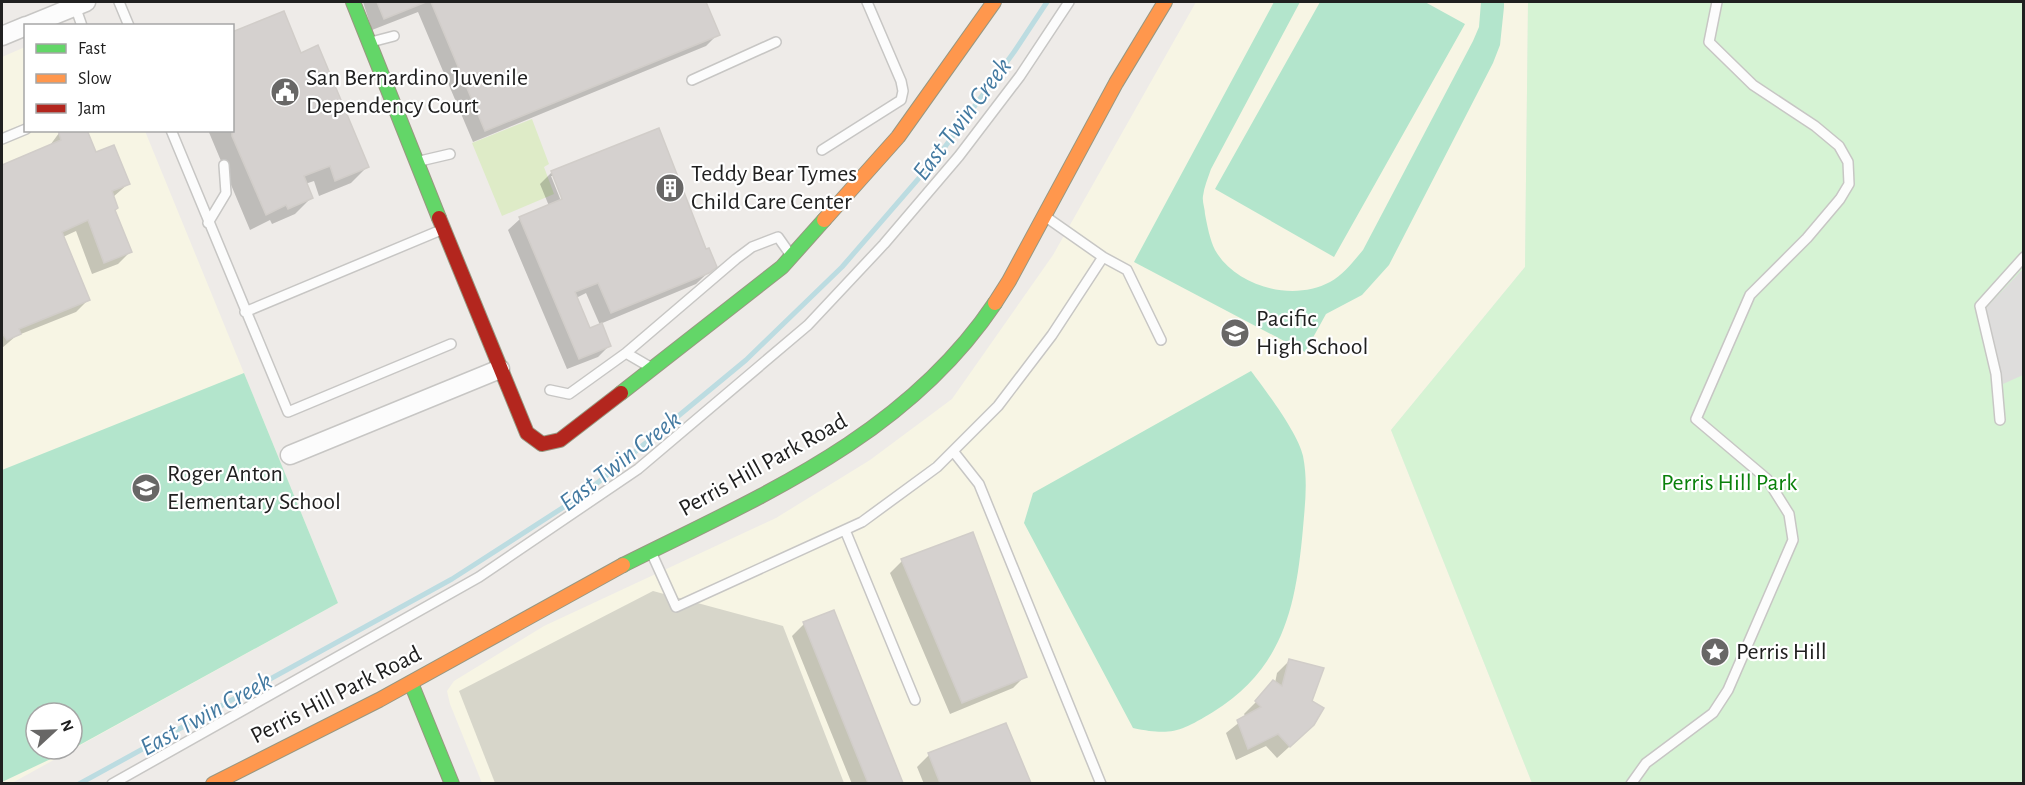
<svg xmlns="http://www.w3.org/2000/svg" width="2025" height="785" font-family="'Alegreya Sans',sans-serif">
  <rect width="100%" height="100%" fill="#eeebe8"/>
  <path fill="#f7f5e4" fill-rule="evenodd" d="M1196,2H1528L1525,267L1391,430L1532,783H482L450,704L447,691L454,681L544,626L776,518L870,460L952,399L1053,255Z
    M25,47L26,130L145,131L338,603L12,783L2,784V57ZM36,713H72V749H36Z"/>
  <path fill="#d7d6ca" d="M653,591L783,626L844,783H495L459,691Z"/>
  <path fill="#deebc7" d="M532,119L549,164L544,167L554,194L502,216L472,143Z"/>
  <path fill="#d6f3d4" d="M1528,2H2023V783H1532L1391,430L1525,267Z"/>
  <path fill="#b3e5cc" fill-rule="evenodd" d="M1274,2H1300L1211,169C1208,178 1204,187 1203,196C1202,202 1205,209 1205,214C1207,225 1210,240 1215,250C1236,287 1293,302 1330,282C1343,275 1353,262 1363,250L1473,41L1479,27L1481,2H1504V7L1500,45L1493,63L1389,265L1362,295L1326,314L1305,352L1134,262Z
    M1320,2H1425L1465,24L1334,257L1215,189Z
    M1251,371C1266,391 1298,433 1303,456C1308,481 1305,504 1303,528C1296,606 1284,668 1213,712C1180,732 1171,736 1133,728L1024,523L1033,493Z
    M244,373L338,603L76,747L2,782V470ZM36,713H72V749H36Z"/>
  <path fill="#dedddc" d="M2023,269V375L2003,384L1986,308Z"/>
  <path fill="#0003" fill-rule="evenodd" d="M363,2H472L474,7L487,2H704L718,34L706,46L473,142L418,12L372,30Z
    M300,55L367,167L351,183L319,196L314,181L305,184L311,198L295,214L272,224L270,220L250,230L208,130H232Z
    M658,130L705,251L715,266L696,284L600,324L609,346L598,357L567,369L508,230L520,219L549,206L540,184L551,173ZM551,176H554L566,205L563,206ZM586,293L600,325L589,330L576,298Z
    M59,133L95,154L128,184L113,197L114,211L130,252L118,264L92,274L76,231L63,237L88,300L76,312L16,336L2,348V167L48,148Z
    M902,561L1025,676L1013,688L950,714L890,573Z
    M833,612L902,784H852L792,636L804,624Z
    M1289,661L1300,737L1277,758L1266,746L1236,760L1226,733L1246,717L1244,714L1275,683L1277,673Z
    M1005,725L1029,784H924L917,767L929,755Z"/>
  <g fill="none" stroke-linecap="round" stroke-linejoin="round">
    <path stroke="#bcdce1" stroke-width="5" d="M79,784L452,579L584,494L746,360L842,267L939,155L1014,52L1047,2"/>
  </g>
  <path fill="#d5d1cf" stroke="#d1cdc9" stroke-width="1.5" d="M377,2H426L384,19Z
    M431,2H706L720,35L485,131Z
    M284,11L301,53L318,45L369,167L335,181L330,166L304,176L313,198L288,209L286,205L266,215L232,136V32Z
    M659,128L706,249L709,248L717,267L709,273L611,313L598,283L575,292L590,328L602,323L611,346L579,359L519,217L562,199L551,171Z
    M58,130H87L96,152L114,145L130,184L112,191L118,208L115,210L132,252L104,263L88,220L62,232L90,300L19,329L21,334L7,340L2,333V165L61,140Z
    M973,532L1027,677L962,703L901,559Z
    M834,610L903,783H868L803,622Z
    M1289,659L1324,668L1312,701L1324,708L1314,725L1290,747L1278,734L1248,749L1237,720L1261,707L1255,701L1273,680L1282,686Z
    M1006,723L1031,783H940L928,753Z"/>
  <g fill="none" stroke-linecap="round" stroke-linejoin="round">
    <g stroke="#c7c6c4" stroke-width="12">
      <path id="lane" d="M119,2L129,26
        M75,6L82,26
        M371,42L394,36
        M692,80L776,42
        M171,130L288,412L451,344
        M2,139L26,129
        M822,150L901,100L903,91L901,81L867,2
        M420,161L450,154
        M1046,217L1103,257L1127,270L1161,340
        M208,223L226,193L224,165
        M245,312L441,230
        M626,353L650,367
        M550,390L569,394L626,353L736,259L752,247L778,237L790,254
        M2000,420L1996,374L1980,306L2024,257
        M953,451L979,484L1101,784
        M845,530L915,700
        M652,554L676,607L862,522L937,467L998,406L1052,335L1103,257
        M112,784L479,577L638,469L808,325L884,244L959,156L1020,76L1069,2
        M1631,784L1646,763L1713,713L1728,690L1793,540L1789,514L1767,479L1696,419L1750,295L1807,238L1840,199L1849,184L1848,162L1839,146L1815,126L1753,85L1709,42L1717,2"/>
    </g>
    <g stroke="#c7c6c4" stroke-width="21">
      <path id="street" d="M27,26L86,2
        M2,36L26,26
        M290,455L500,369"/>
    </g>
    <g stroke="#989780" stroke-width="16">
      <path id="fast" d="M353,2L439,218
        M621,393L782,267L824,220
        M623,565C761,496 906,436 995,303
        M411,683L452,784"/>
    </g>
    <g stroke="#989780" stroke-width="16">
      <path id="slow" d="M824,220L898,137L994,2
        M995,303L1009,281L1116,83L1165,2
        M213,784L379,700L623,565"/>
    </g>
    <g stroke="#989780" stroke-width="16">
      <path id="jam" d="M439,218L527,433L542,444L560,440L621,393"/>
    </g>
    <use href="#lane" stroke="#fcfcfc" stroke-width="9"/>
    <use href="#street" stroke="#fcfcfc" stroke-width="18"/>
    <use href="#fast" stroke="#63d668" stroke-width="14"/>
    <use href="#slow" stroke="#ff974d" stroke-width="14"/>
    <use href="#jam" stroke="#b3261e" stroke-width="14"/>
  </g>
  <defs>
    <g id="civic-disc" transform="scale(1.5)"><circle r="9.5" fill="#686766" stroke="#fff"/><path d="M-.6-6.5H3V-4.5H.6V-3L4-1V1h2V6H-6V1h2V-1L-.6-3ZM-1.2 2.5V6h2.4V2.5Z" fill="#fff"/></g>
    <g id="building-disc" transform="scale(1.5)"><circle r="9.5" fill="#686766" stroke="#fff"/><path d="M-4-6H4V6H1V3H-1V6H-4ZM-2.5-4.3h1.7v1.8h-1.7ZM.8-4.3h1.7v1.8H.8ZM-2.5-1h1.7V.8h-1.7ZM.8-1h1.7V.8H.8Z" fill="#fff"/></g>
    <g id="school-disc" transform="scale(1.5)"><circle r="9.5" fill="#686766" stroke="#fff"/><path d="M0-5L7-2L0 1L-7-2ZM-4 1L0 2.5L4 1V4Q0 6-4 4Z" fill="#fff"/></g>
    <g id="sight-disc" transform="scale(1.5)"><circle r="9.5" fill="#686766" stroke="#fff"/><path d="M0-6L1.8-2.2L6-1.7L2.9 1.2L3.7 5.4L0 3.3L-3.7 5.4L-2.9 1.2L-6-1.7L-1.8-2.2Z" fill="#fff"/></g>
  </defs>
  <g fill-rule="evenodd">
    <use href="#civic-disc" x="285" y="92"/>
    <use href="#building-disc" x="670" y="188"/>
    <use href="#school-disc" x="1235" y="333"/>
    <use href="#school-disc" x="146" y="488"/>
    <use href="#sight-disc" x="1715" y="652"/>
  </g>
  <g text-anchor="middle" dominant-baseline="central" stroke-width="4.5" stroke-linejoin="round" paint-order="stroke">
    <g font-size="24" fill="#202020" stroke="#fff" text-anchor="start">
      <text x="306" y="78">San Bernardino Juvenile<tspan x="306" dy="28">Dependency Court</tspan></text>
      <text x="691" y="174">Teddy Bear Tymes<tspan x="691" dy="28">Child Care Center</tspan></text>
      <text x="1256" y="319">Pacific<tspan x="1256" dy="28">High School</tspan></text>
      <text x="167" y="474">Roger Anton<tspan x="167" dy="28">Elementary School</tspan></text>
      <text x="1736" y="652">Perris Hill</text>
    </g>
    <g font-size="24" fill="#202020" stroke="#fff">
      <text transform="translate(763 465) rotate(-29)">Perris Hill Park Road</text>
      <text transform="translate(336 695) rotate(-27)">Perris Hill Park Road</text>
    </g>
    <g font-size="24" fill="#0a810b" stroke="#fff">
      <text x="1729" y="483">Perris Hill Park</text>
    </g>
    <g font-size="26" font-style="italic" fill="#447aa1" stroke="#fff">
      <text transform="translate(962 119) rotate(-53)">East Twin Creek</text>
      <text transform="translate(620 461) rotate(-38)">East Twin Creek</text>
      <text transform="translate(206 714) rotate(-29)">East Twin Creek</text>
    </g>
  </g>
  <rect width="2025" height="785" fill="none" stroke="#202020" stroke-width="6"/>
  <rect x="24" y="24" width="210" height="108" fill="#ffffff" stroke="#a6a6a6" stroke-width="1.5"/>
  <rect x="36" y="44" width="30" height="9" fill="#63d668" stroke="#a6a6a6" stroke-width="1.5"/>
  <text x="78" y="54" font-size="18" fill="#202020">Fast</text>
  <rect x="36" y="74" width="30" height="9" fill="#ff974d" stroke="#a6a6a6" stroke-width="1.5"/>
  <text x="78" y="84" font-size="18" fill="#202020">Slow</text>
  <rect x="36" y="104" width="30" height="9" fill="#b3261e" stroke="#a6a6a6" stroke-width="1.5"/>
  <text x="78" y="114" font-size="18" fill="#202020">Jam</text>
  <g transform="translate(54 731) rotate(68)"><circle r="28" fill="#ffffff" stroke="#a6a6a6" stroke-width="1.5"/>
  <path d="M0-4.5L10 22L0 15L-10 22Z" fill="#686766"/>
  <text y="-9" font-size="16" font-weight="bold" text-anchor="middle" fill="#202020">N</text>
  </g>
</svg>
